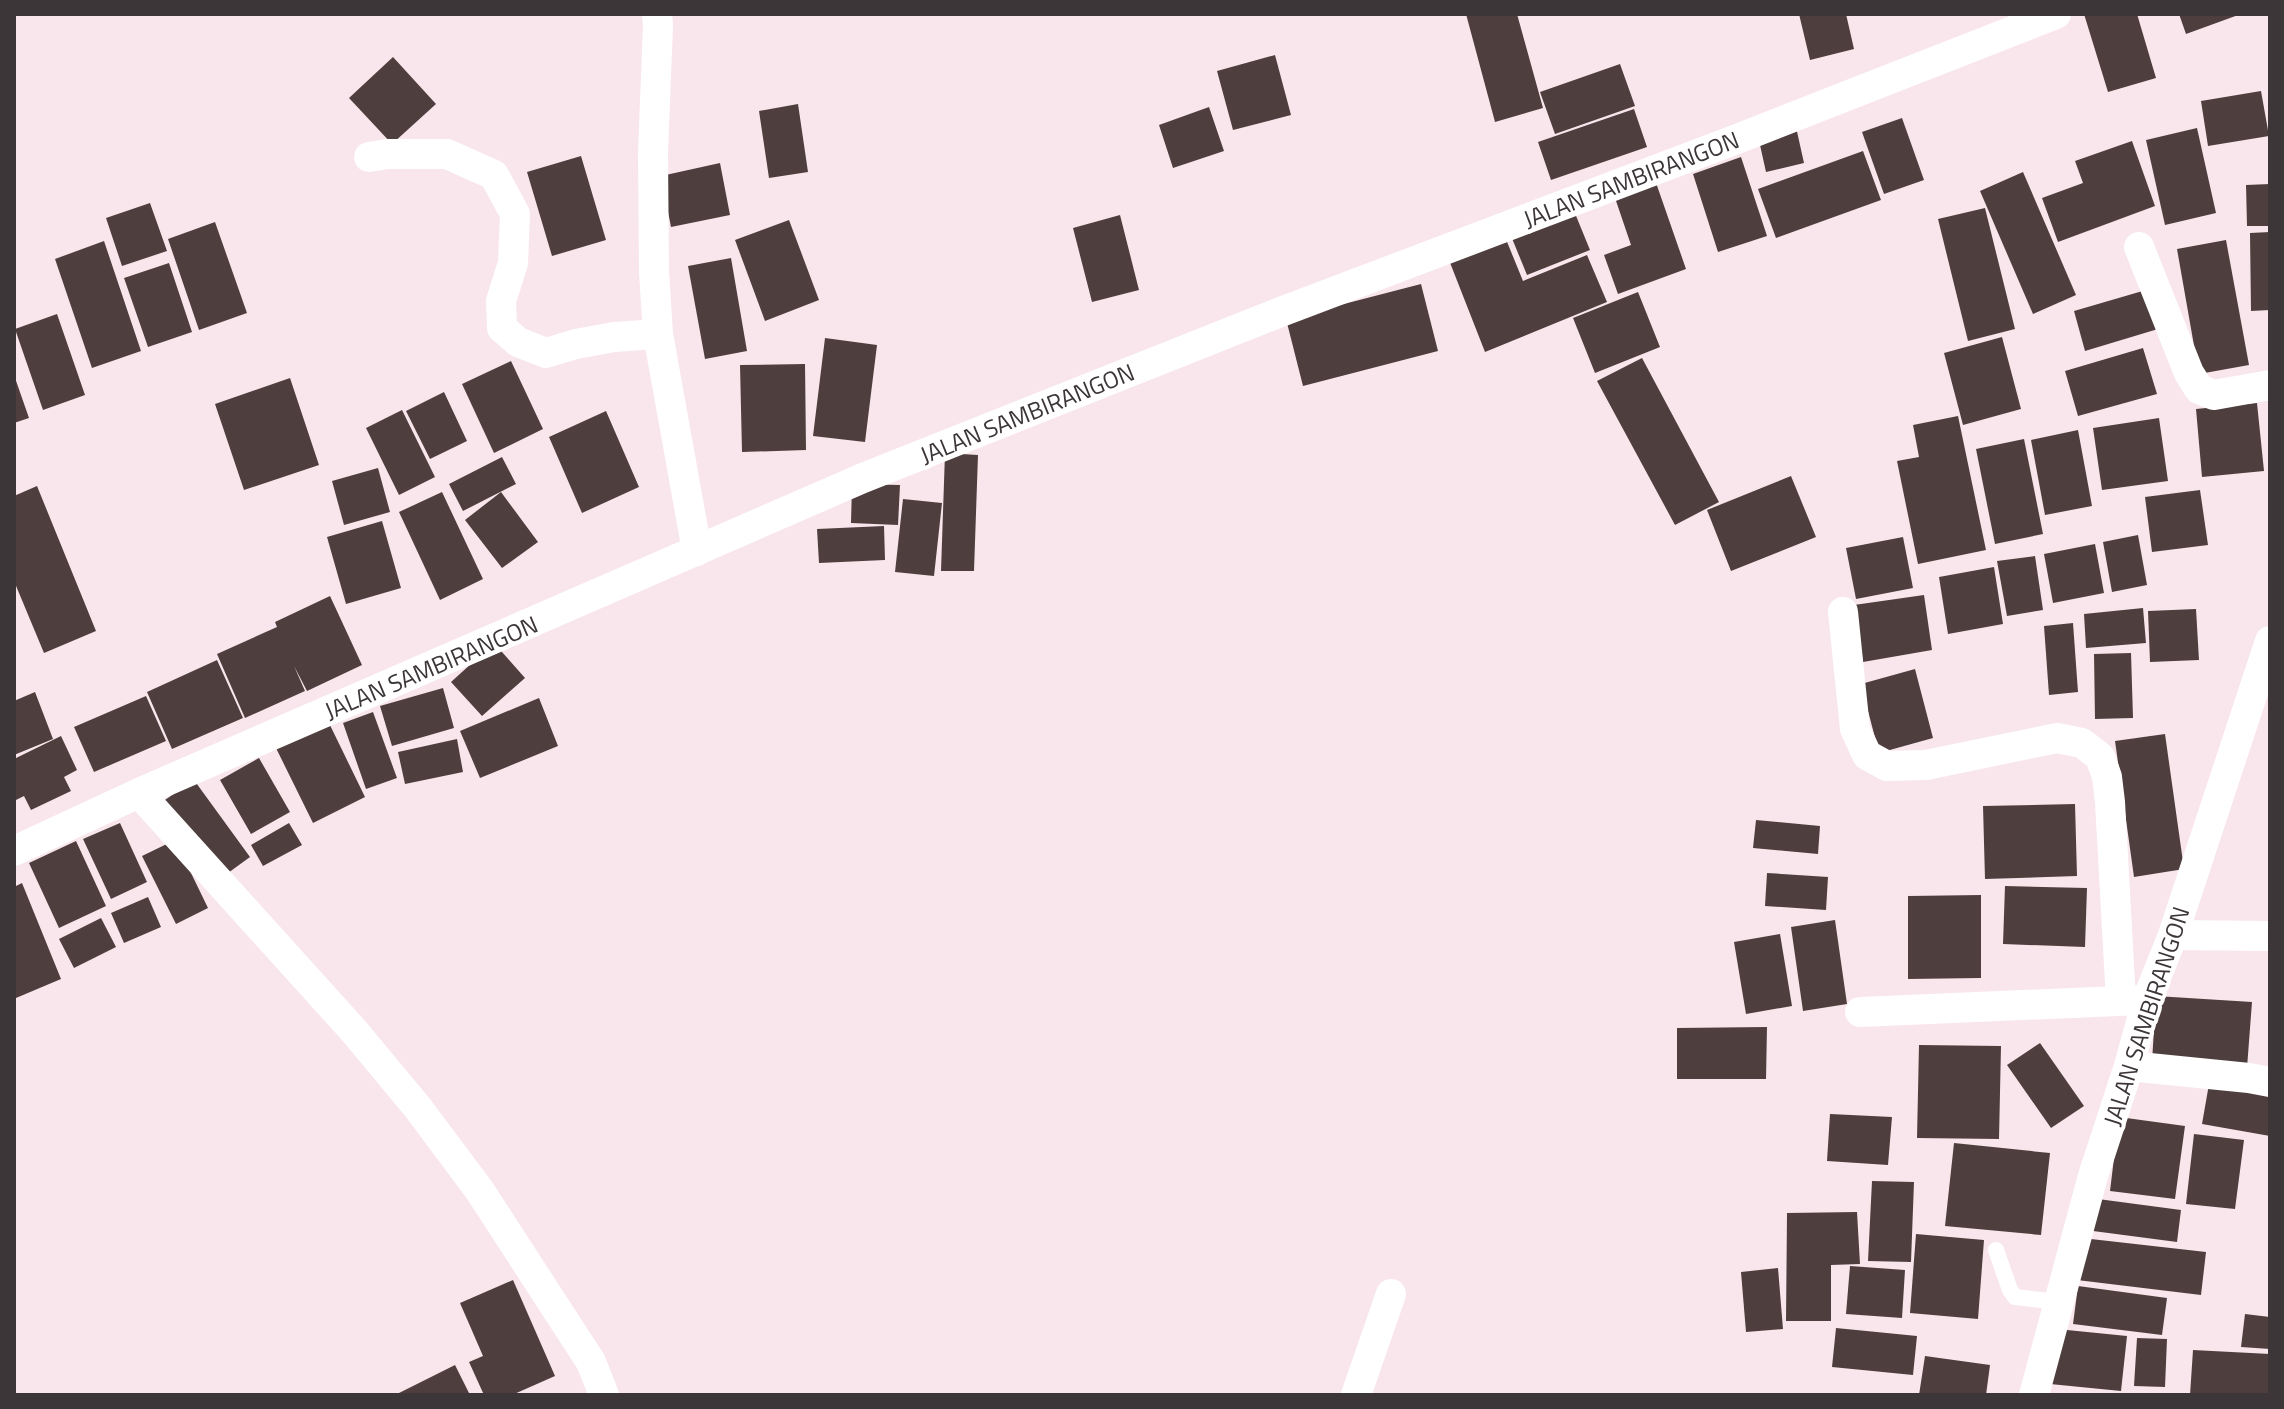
<svg xmlns="http://www.w3.org/2000/svg" width="2284" height="1409" font-family="'Titillium Web',sans-serif">
  <rect width="100%" height="100%" fill="#f9e6ec"/>
  <path fill="#4e3f3e" d="M1466,14H1517L1543,108L1495,122Z
    M1799,14H1846L1854,49L1810,60Z
    M2084,14H2137L2156,78L2108,92Z
    M2179,14H2241L2186,34Z
    M1275,55L1291,115L1233,130L1217,71Z
    M393,57L436,104L392,144L349,98Z
    M1620,64L1635,106L1555,134L1540,92Z
    M2261,91L2269,136L2208,146L2201,101Z
    M798,104L808,172L769,178L759,111Z
    M1209,107L1224,151L1173,168L1159,125Z
    M1634,109L1647,147L1551,180L1538,142Z
    M1902,118L1924,180L1884,194L1862,132Z
    M1796,127L1804,163L1766,172L1758,136Z
    M2197,128L2216,213L2165,225L2146,140Z
    M2132,141L2155,206L2058,242L2042,198L2083,183L2075,161Z
    M1863,151L1881,200L1776,238L1758,189Z
    M581,156L606,240L552,256L527,172Z
    M1741,157L1767,236L1718,252L1693,174Z
    M720,163L730,215L671,227L661,176Z
    M2023,172L2076,295L2033,314L1980,191Z
    M1654,177L1686,269L1618,294L1604,255L1631,245L1613,192Z
    M2270,184V226H2247L2246,185Z
    M150,203L167,251L122,266L106,218Z
    M1572,206L1590,250L1527,275L1509,231Z
    M1985,208L2015,329L1968,341L1938,219Z
    M1120,215L1139,290L1092,302L1073,228Z
    M789,220L819,300L765,321L735,240Z
    M215,222L247,313L199,330L168,239Z
    M1503,232L1523,281L1587,255L1607,302L1485,352L1447,255Z
    M2270,232V310L2251,311L2250,233Z
    M2226,240L2249,365L2199,374L2177,249Z
    M104,241L141,351L92,368L55,259Z
    M731,258L747,351L705,359L688,266Z
    M169,263L192,332L148,347L124,278Z
    M1421,284L1438,351L1303,386L1286,319Z
    M2146,290L2158,329L2085,351L2074,311Z
    M1638,292L1660,347L1595,373L1573,318Z
    M57,314L85,395L43,410L15,329Z
    M2002,337L2021,409L1963,425L1944,353Z
    M825,338L877,345L865,442L813,436Z
    M2143,348L2157,394L2078,416L2065,371Z
    M1642,358L1719,502L1675,525L1597,381Z
    M511,361L543,429L494,453L462,384Z
    M805,364L806,450L742,452L740,365Z
    M14,375L29,418L14,423Z
    M290,378L319,465L244,490L215,404Z
    M444,392L467,441L430,459L406,411Z
    M2257,403L2264,471L2202,477L2196,409Z
    M402,410L435,477L399,495L366,428Z
    M606,411L639,487L582,513L549,437Z
    M1958,416L1986,550L1918,564L1897,461L1919,457L1913,425Z
    M2159,418L2168,481L2102,490L2093,428Z
    M2078,430L2092,506L2045,515L2031,440Z
    M2024,439L2043,534L1995,544L1976,449Z
    M945,453L978,455L974,571H941Z
    M502,457L516,484L463,511L449,484Z
    M378,468L390,512L344,525L332,481Z
    M1791,476L1816,537L1731,571L1707,510Z
    M852,484L900,485L898,525L851,523Z
    M37,486L96,631L44,653L14,581V496Z
    M2200,490L2208,545L2152,552L2145,497Z
    M442,492L483,579L440,600L399,512Z
    M501,492L538,542L502,568L465,520Z
    M903,499L942,503L934,576L895,572Z
    M382,521L401,588L346,604L327,537Z
    M884,526L885,560L819,563L817,529Z
    M2138,535L2147,585L2112,592L2103,542Z
    M1903,537L1913,588L1856,599L1846,548Z
    M2095,544L2104,593L2053,603L2044,554Z
    M2035,556L2043,610L2007,616L1997,561Z
    M1994,567L2003,624L1948,634L1939,577Z
    M1924,595L1932,650L1863,662L1854,605Z
    M330,596L362,665L307,691L294,666L305,691L245,718L217,654L277,627L275,622Z
    M2143,608L2146,643L2086,648L2084,614Z
    M2196,609L2199,660L2150,662L2148,611Z
    M2073,623L2078,692L2049,695L2044,626Z
    M494,643L525,678L482,716L451,682Z
    M2131,653L2133,718L2095,719L2094,654Z
    M217,660L243,718L172,749L147,692Z
    M1915,669L1933,738L1879,753L1861,684Z
    M443,688L454,728L392,746L380,706Z
    M35,692L53,739L14,755V701Z
    M146,696L166,741L94,772L74,727Z
    M539,698L558,746L480,778L460,731Z
    M373,712L397,778L366,789L343,723Z
    M328,721L365,797L313,823L275,746Z
    M2165,734L2184,869L2134,877L2115,741Z
    M61,736L77,770L64,777L71,791L31,810L24,796L14,801V759Z
    M457,739L463,772L405,784L398,752Z
    M259,758L290,812L251,834L220,780Z
    M194,780L250,857L217,881L162,802Z
    M2075,804L2077,876L1985,879L1983,806Z
    M1756,820L1820,826L1818,854L1753,848Z
    M120,823L147,882L111,899L83,839Z
    M289,823L302,845L263,866L251,845Z
    M175,840L208,908L176,924L142,856Z
    M76,841L106,906L59,928L29,863Z
    M1767,873L1828,877L1826,910L1765,906Z
    M22,883L61,979L16,998L14,887Z
    M2005,886L2087,888L2085,947L2003,944Z
    M1981,895V978L1908,979V896Z
    M148,897L161,927L124,943L111,913Z
    M101,918L116,947L74,968L59,939Z
    M1835,920L1847,1004L1803,1011L1791,927Z
    M1780,934L1792,1006L1746,1014L1734,942Z
    M2156,996L2252,1002L2247,1068L2152,1062Z
    M1767,1027L1766,1079H1677V1028Z
    M2040,1043L2084,1106L2051,1128L2007,1065Z
    M1919,1045L2001,1046L1999,1139L1917,1138Z
    M2209,1084L2270,1095V1136L2202,1124Z
    M1830,1114L1892,1117L1888,1165L1827,1161Z
    M2119,1117L2185,1126L2175,1199L2110,1191Z
    M2194,1134L2244,1140L2235,1209L2186,1204Z
    M1954,1143L2050,1153L2041,1235L1945,1226Z
    M1872,1181L1914,1182L1911,1262L1868,1261Z
    M2098,1199L2181,1210L2177,1242L2093,1231Z
    M1857,1212L1860,1264L1831,1265V1321H1786L1787,1213Z
    M1916,1234L1984,1240L1978,1319L1910,1313Z
    M2082,1238L2206,1252L2201,1295L2077,1280Z
    M1850,1266L1905,1270L1902,1318L1846,1314Z
    M1778,1268L1783,1329L1746,1332L1741,1272Z
    M513,1280L555,1376L512,1395H484L469,1362L483,1356L460,1303Z
    M2078,1286L2167,1298L2162,1335L2073,1324Z
    M2245,1314L2270,1317V1349L2241,1347Z
    M1836,1328L1917,1336L1913,1375L1832,1367Z
    M2057,1329L2127,1336L2121,1391L2050,1384Z
    M2137,1338L2167,1339L2165,1387L2134,1386Z
    M2193,1350L2270,1354V1395H2190Z
    M1925,1356L1990,1365L1986,1395H1919Z
    M455,1365L470,1395H395Z"/>
  <g fill="none" stroke-linecap="round" stroke-linejoin="round">
    <path stroke="#fff" stroke-width="16" d="M1996,1250L2010,1290L2015,1297L2059,1302"/>
    <path stroke="#fff" stroke-width="30" d="M657,14L658,25L653,153L654,272L658,334L697,551
      M369,157L387,154H447L494,175L515,214L513,263L501,301L502,328L518,342L546,353L576,344L614,337L658,334
      M2139,247L2189,373L2199,389L2214,395L2270,385
      M1843,612L1855,729L1867,755L1887,766L1926,765L2057,738L2082,743L2100,757L2107,777L2110,802L2121,1001
      M139,793L354,1031L418,1108L480,1191L539,1282L591,1362L604,1395
      M14,851L139,793L863,478L1278,313L1737,139L2056,14
      M2173,935L2270,936
      M1860,1012L2141,1000
      M2129,1066L2249,1078L2270,1082
      M1356,1395L1391,1294
      M2034,1395L2093,1176L2129,1066L2147,1000L2173,935L2270,641"/>
  </g>
  <g text-anchor="middle" dominant-baseline="central" stroke-width="8" stroke-linejoin="round" paint-order="stroke">
    <g font-size="24" fill="#3d3638" stroke="#fff">
      <text transform="translate(1631 179) rotate(-21)">JALAN SAMBIRANGON</text>
      <text transform="translate(1027 413) rotate(-22)">JALAN SAMBIRANGON</text>
      <text transform="translate(431 667) rotate(-23)">JALAN SAMBIRANGON</text>
      <text transform="translate(2146 1016) rotate(-72)">JALAN SAMBIRANGON</text>
    </g>
  </g>
  <rect width="2284" height="1409" fill="none" stroke="#3d3638" stroke-width="32"/>
</svg>
